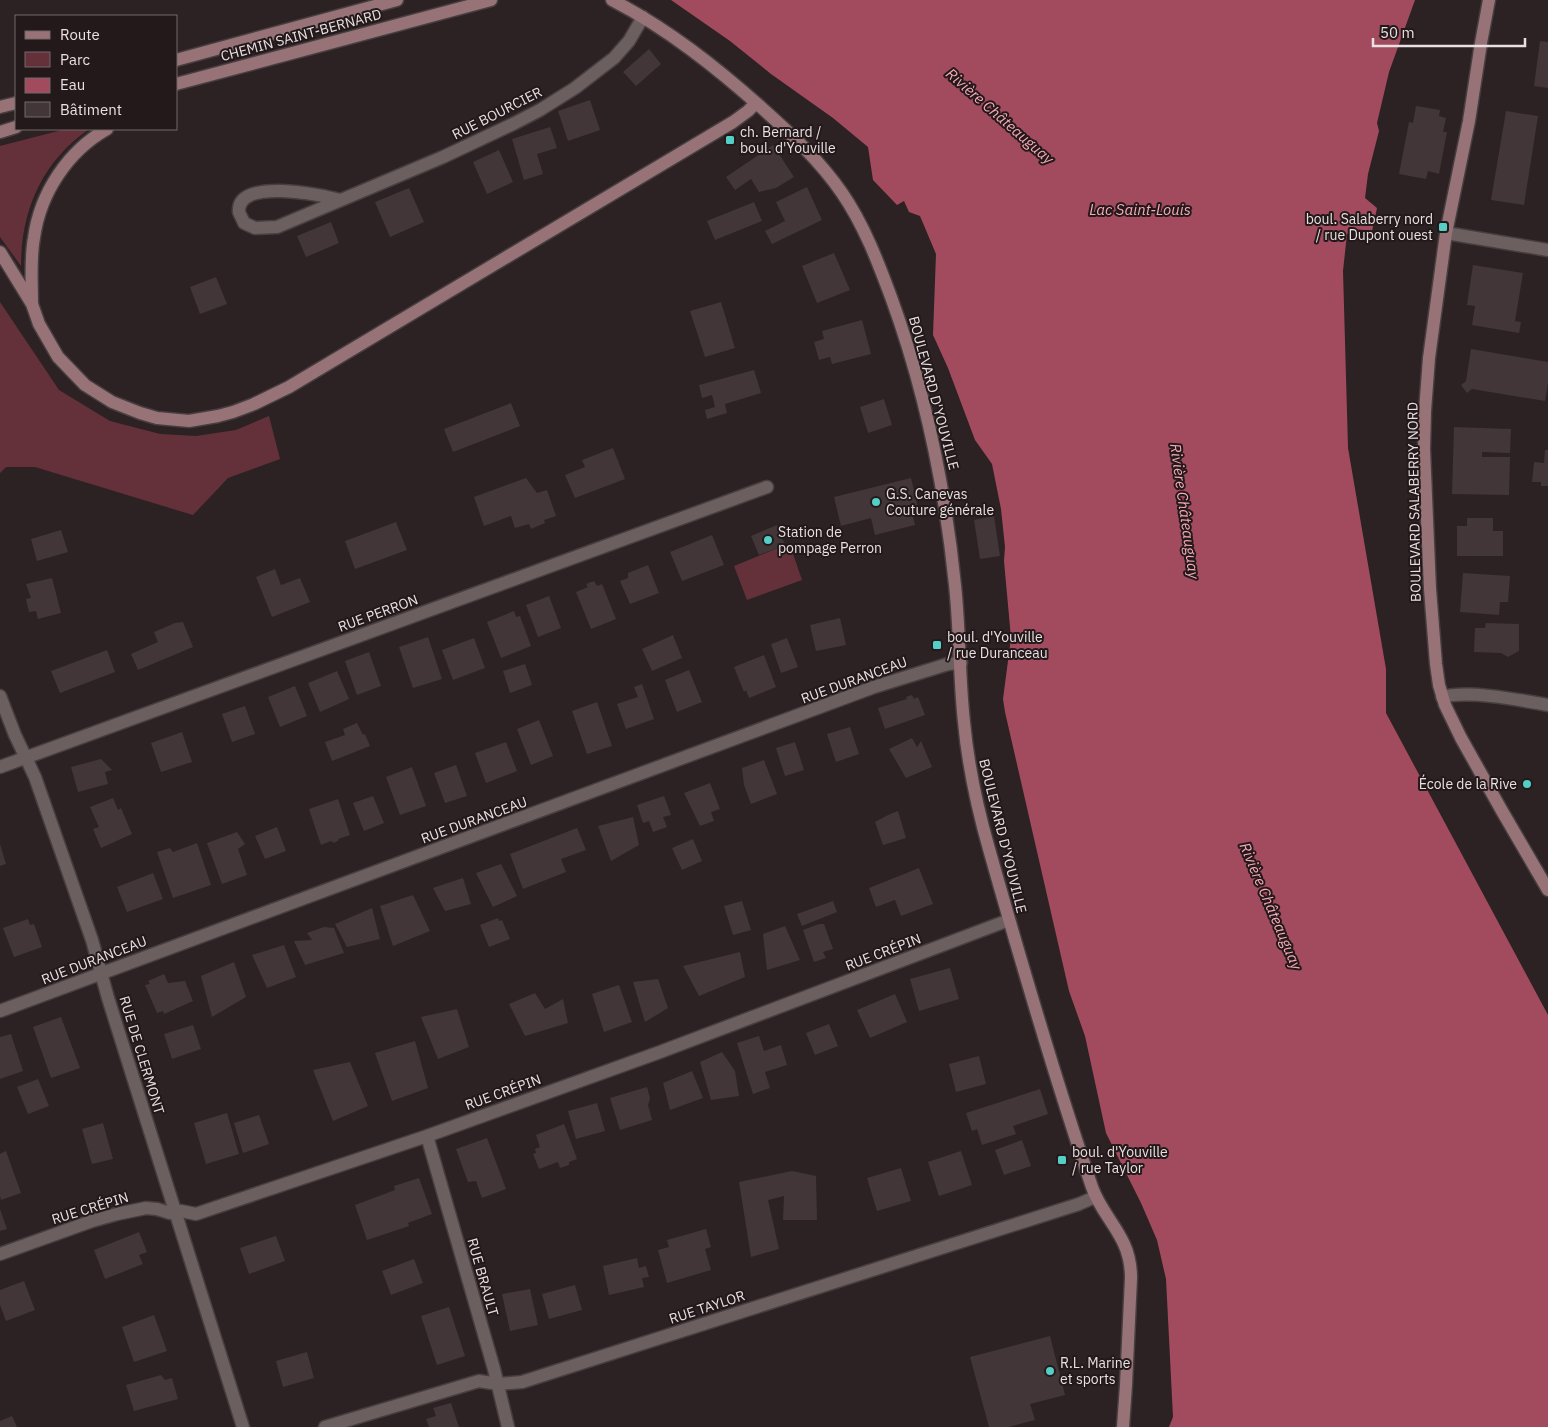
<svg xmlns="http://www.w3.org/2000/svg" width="1548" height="1427" font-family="'IBM Plex Sans',sans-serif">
  <rect width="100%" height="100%" fill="#2c2223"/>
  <path fill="#64313b" d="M66,129H89C42,162 21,210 21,266L0,237V146Z
    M0,302L59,390L110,421L160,434L196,436L236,430L269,416L280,459L228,478L193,515L35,467H6L0,473Z
    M785,545L791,548L802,580L747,600L734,566Z"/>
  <path fill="#a34b5e" d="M671,0H1415L1389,72L1377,123L1379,131L1368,174L1365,198L1377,208L1372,231L1354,229L1347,234L1343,271L1348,448L1386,669V713L1548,1015V1427H1169L1173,1417L1166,1279L1157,1240L1141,1203L1106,1133L1085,1036L1069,991L1005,712L1003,699L1011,638L1004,561L1005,547L1001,509L992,464L975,440L948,368L933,335L936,254L920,216L909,212L904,201L897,205L873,180L868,147L833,118L771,74L730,41Z"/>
  <path fill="#423638" d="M1540,41L1548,42V88L1534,86Z
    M649,49L661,64L636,86L623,72Z
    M590,100L600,130L568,141L558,111Z
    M1416,106L1440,110L1439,116L1446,118L1443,132H1447L1439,174L1428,171L1426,179L1399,174L1409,122L1413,123Z
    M1506,111L1538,116L1524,205L1491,200Z
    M550,127L557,148L537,154L543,174L524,180L512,139Z
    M773,145L794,177L776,188L759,192L751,179L735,190L726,177Z
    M499,150L513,182L487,194L473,162Z
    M807,187L822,220L772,244L765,231L785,221L776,202Z
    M409,188L424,222L390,237L375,202Z
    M754,202L762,221L715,240L707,221Z
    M331,222L339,243L306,257L297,236Z
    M834,253L850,290L817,303L802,266Z
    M1473,265L1523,273L1515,321L1521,322L1519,333L1472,325L1475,306L1467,305Z
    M216,277L227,304L200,314L190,287Z
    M721,302L735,348L705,357L690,311Z
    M862,320L871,354L832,364L830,357L819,360L814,342L824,339L822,331Z
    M1471,349L1548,362V383L1545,401L1472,389L1467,393L1461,385L1466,381Z
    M754,370L761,393L725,404L727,413L707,419L705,410L715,407L712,395L702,398L699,385Z
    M884,399L892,425L868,433L860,407Z
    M511,403L520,426L453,452L444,429Z
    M1454,427L1511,429L1510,453L1482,452V457H1510L1509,495L1452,494Z
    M613,448L625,479L575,498L565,475L585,467L582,460Z
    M1545,450H1548V486H1541V482H1532L1534,462L1544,463Z
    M526,478L537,493L547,490L556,516L544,520L545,523L531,529L529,524L515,528L511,516L484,526L474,497Z
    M911,478L918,508L911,509L915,525L875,535L871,518L841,526L834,497Z
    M994,516L1000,556L980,559L974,520Z
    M1467,518H1493V531H1503V556H1457V526H1467Z
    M396,522L407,550L355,569L345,541Z
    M777,525L785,545L759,555L751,536Z
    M61,530L68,552L37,561L31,539Z
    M712,535L724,565L682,581L670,552Z
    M648,565L659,593L630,604L620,581L628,578V573Z
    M275,569L281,585L300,578L310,602L272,617L256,577Z
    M1463,573L1510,576L1508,602H1500L1499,615L1460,612Z
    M52,578L61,613L38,619L36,611L29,612L26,599L31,598L26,584Z
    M594,581L597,586L602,584L616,619L591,629L576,592L588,587L586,584Z
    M549,596L561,628L538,637L526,605Z
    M514,611L516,617L520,616L531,646L501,658L487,622Z
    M840,618L846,645L816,651L810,625Z
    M183,622L193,647L138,670L131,654L158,642L154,632L175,623Z
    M1486,623L1519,624V651L1508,657L1501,653L1474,652L1475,628H1485Z
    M673,635L682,658L652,671L642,649Z
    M428,637L442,679L413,688L399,647Z
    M474,638L485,668L453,680L442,650Z
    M787,638L798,667L781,673L771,644Z
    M107,650L115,672L60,693L51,671Z
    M369,652L381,686L357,695L345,661Z
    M764,655L776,687L749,698L746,690L744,692L734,667Z
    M525,664L532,685L510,693L503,671Z
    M689,670L702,702L677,712L665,680Z
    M337,671L349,699L320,712L308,683Z
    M642,684L654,719L626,729L617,704L638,697L634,687Z
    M295,686L307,716L280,727L268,697Z
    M912,695L914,699L918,697L925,715L885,729L878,708L907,699L906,697Z
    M597,702L612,746L587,754L572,711Z
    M245,706L255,734L232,742L222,714Z
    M539,720L553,756L531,765L517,729Z
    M357,723L363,735L365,734L370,746L332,761L325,742L345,735L343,729Z
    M850,727L859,754L836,762L827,734Z
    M182,732L192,762L161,772L151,743Z
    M912,738L917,747L921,741L932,767L906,778L889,749Z
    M506,742L517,771L486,783L475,753Z
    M795,742L804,770L785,776L776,748Z
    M101,759L112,770L105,772L108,784L78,792L71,767Z
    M764,760L777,794L751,804L744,785L742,768Z
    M456,765L467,796L445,803L434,773Z
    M412,767L426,806L400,815L386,777Z
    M710,783L720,809L711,812L714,821L700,826L684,793Z
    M373,796L384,823L364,831L353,803Z
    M664,796L671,815L663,817L667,827L653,832L649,821L643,823L637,805Z
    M113,798L118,810L121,808L132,834L101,848L93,829L99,827L90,807Z
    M338,799L350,835L338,839L339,840L334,843L331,841L321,845L309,809Z
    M898,811L906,838L883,845L875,822L888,815Z
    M633,817L639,845L611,861L598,826Z
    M277,827L286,851L265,859L255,836Z
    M577,828L586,850L561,859L566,872L523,889L510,854Z
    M237,832L245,844L238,849L247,875L222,884L207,843Z
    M693,839L702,861L682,870L672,848Z
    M197,843L211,885L173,898L157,852L170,848L173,852Z
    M0,844L6,864L0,866Z
    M501,864L517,896L493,907L476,873Z
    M919,868L933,904L901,916L895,900L876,907L869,888Z
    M153,873L163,899L127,912L117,887Z
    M463,878L471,904L445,911L433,888Z
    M413,895L430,931L393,946L380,906Z
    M742,901L751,930L733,935L724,906Z
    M833,901L837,912L802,926L797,914Z
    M372,908L380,939L347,947L335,924Z
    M498,918L499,921L502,920L510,939L489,947L480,925Z
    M28,919L30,925L34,924L42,947L14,957L3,928Z
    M819,924H824L833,949L823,952L826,958L814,962L803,930Z
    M785,926L800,960L767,970L763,934Z
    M324,927L334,928L344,953L305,965L294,941L312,940L307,933Z
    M284,945L296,977L267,988L252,955Z
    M740,952L745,977L699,996L683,966Z
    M234,962L246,997L212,1017L201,976Z
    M950,968L959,999L919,1011L910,979Z
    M164,974L168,983L185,981L193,1001L164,1014L163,1011L157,1013L145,985L150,984L148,981Z
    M658,979L668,1008L645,1022L633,982Z
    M619,985L632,1022L604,1032L592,994Z
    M535,993L545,1009L563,999L568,1023L525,1036L509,1004Z
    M895,994L907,1022L870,1038L857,1010Z
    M457,1009L469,1047L438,1059L421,1017Z
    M61,1017L80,1068L51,1078L33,1027Z
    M829,1024L838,1046L815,1055L806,1033Z
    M193,1025L201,1049L172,1059L164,1034Z
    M11,1034L23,1071L0,1079V1037Z
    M759,1036L764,1051L781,1045L787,1065L765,1072L770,1088L753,1094L737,1043Z
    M415,1041L428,1088L392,1101L375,1053Z
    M722,1052L735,1071L739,1096L711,1100L700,1062Z
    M979,1056L986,1084L956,1092L949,1064Z
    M350,1062L368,1106L333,1121L313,1070Z
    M692,1071L703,1098L670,1110L663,1083Z
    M38,1079L49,1106L28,1114L17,1087Z
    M647,1087L650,1098L648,1105L652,1120L620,1130L610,1098Z
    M1040,1089L1048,1114L1013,1126L1016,1134L982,1145L977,1129L972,1131L966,1113Z
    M597,1103L605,1131L576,1139L568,1111Z
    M227,1113L239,1154L206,1164L194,1123Z
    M259,1115L269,1144L243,1153L234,1123Z
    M103,1123L113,1159L92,1164L82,1129Z
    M564,1124L577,1159L569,1162V1165L560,1168L558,1162L539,1169L533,1154L536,1153L535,1149L540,1147L536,1135Z
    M487,1138L506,1189L482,1198L476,1181L468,1182L456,1149Z
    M1022,1140L1031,1166L1004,1175L995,1150Z
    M6,1151L21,1193L1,1200L0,1196V1154Z
    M961,1151L972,1185L939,1196L928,1162Z
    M901,1168L911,1201L877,1211L867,1178Z
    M792,1171L816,1176L817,1220H783L784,1196L768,1200L779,1249L751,1257L739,1182Z
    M419,1178L432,1214L408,1223L409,1226L367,1240L355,1205L395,1190L394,1186Z
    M0,1209L7,1229L0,1231Z
    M706,1229L711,1247L705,1249L711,1270L667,1283L658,1250L669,1247L667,1240Z
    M139,1232L147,1252L139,1255L143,1264L105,1279L94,1250Z
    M276,1236L285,1261L249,1274L240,1248Z
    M637,1258L639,1268L646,1266L649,1277L642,1278L644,1287L609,1295L603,1266Z
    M414,1259L423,1283L391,1295L382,1271Z
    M24,1281L35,1310L6,1321L0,1305V1290Z
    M575,1285L582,1310L549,1319L542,1294Z
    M530,1289L538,1325L510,1331L502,1294Z
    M449,1307L465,1356L437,1365L421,1316Z
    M154,1315L167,1351L134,1362L122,1327Z
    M1050,1336L1065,1395L1030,1404L1035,1420L1009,1427H989L970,1357Z
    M307,1352L314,1378L283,1387L276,1361Z
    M161,1375L165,1380L172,1378L178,1399L134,1411L126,1385Z
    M451,1403L459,1427H429L426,1419L436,1416L433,1408Z
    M12,1416L17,1427H0V1421Z"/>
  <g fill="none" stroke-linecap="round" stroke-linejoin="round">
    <g stroke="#473e40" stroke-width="15">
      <path id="street" d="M340,200C323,195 236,177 239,212C240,215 243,220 244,223L255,228L277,227L443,157L513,124L540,110L575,88L614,58L629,41L643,17
        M1446,233L1548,250
        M0,696L15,735L35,777L92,940L108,998L243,1427
        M1442,697C1470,690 1519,700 1548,705
        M0,767L767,487
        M0,1011L874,687L948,664L961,663
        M427,1136L494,1369L508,1427
        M0,1254L92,1221L117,1214L146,1208L157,1209L170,1213L181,1211L196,1214L427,1136L660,1052L1009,920
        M325,1427L479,1381L498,1384L522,1382L1079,1204L1095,1197"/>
    </g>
    <g stroke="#473e40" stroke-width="15">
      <path id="secondary" d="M612,0C668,29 716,67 763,109C792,135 820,161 842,193C864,225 878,262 891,297C925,390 945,487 955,585C960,631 959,677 964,722C968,765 977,807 989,849C1021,962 1054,1076 1092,1187C1099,1208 1115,1224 1124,1244C1129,1255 1131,1266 1131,1278L1126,1385L1123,1427
        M1489,0L1481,43L1469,121L1446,233L1429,358L1425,411L1424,449L1430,589L1436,664L1439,685L1445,705L1461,738L1502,811L1548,890
        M176,60L397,0
        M176,84L491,0
        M0,107L16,103
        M0,132L16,127
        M0,252L32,304L39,324L58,357L85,385L112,402L140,413L157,418L189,421L218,416L233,412L254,404L289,387L733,122L748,111L756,103
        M32,304C32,282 30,259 34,238C40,193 68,151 107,129"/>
    </g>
    <use href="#street" stroke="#6c5f60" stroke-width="12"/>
    <use href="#secondary" stroke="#977277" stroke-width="12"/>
  </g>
  <g fill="#55cec5" stroke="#23181a" stroke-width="2">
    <rect x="725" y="135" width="10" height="10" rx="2.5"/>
    <rect x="1438" y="222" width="10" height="10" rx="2.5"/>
    <circle cx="876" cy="502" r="5"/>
    <circle cx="768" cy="540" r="5"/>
    <rect x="932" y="640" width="10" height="10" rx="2.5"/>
    <circle cx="1527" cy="784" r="5"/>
    <rect x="1057" y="1155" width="10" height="10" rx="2.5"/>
    <circle cx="1050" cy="1371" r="5"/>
  </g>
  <g text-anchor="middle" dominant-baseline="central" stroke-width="4" stroke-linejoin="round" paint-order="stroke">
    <g font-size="14" fill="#e8e0e1" stroke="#23181a">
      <text transform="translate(301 35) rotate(-15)">CHEMIN SAINT-BERNARD</text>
      <text transform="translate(497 113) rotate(-27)">RUE BOURCIER</text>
      <text transform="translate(934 393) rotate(75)">BOULEVARD D'YOUVILLE</text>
      <text transform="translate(1414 502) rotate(-91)">BOULEVARD SALABERRY NORD</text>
      <text transform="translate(378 613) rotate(-20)">RUE PERRON</text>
      <text transform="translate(854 680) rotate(-20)">RUE DURANCEAU</text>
      <text transform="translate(474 820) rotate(-20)">RUE DURANCEAU</text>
      <text transform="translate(1003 836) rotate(76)">BOULEVARD D'YOUVILLE</text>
      <text transform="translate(883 952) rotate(-21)">RUE CRÉPIN</text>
      <text transform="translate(94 960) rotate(-21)">RUE DURANCEAU</text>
      <text transform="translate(142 1055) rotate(73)">RUE DE CLERMONT</text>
      <text transform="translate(503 1092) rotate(-20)">RUE CRÉPIN</text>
      <text transform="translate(90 1208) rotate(-17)">RUE CRÉPIN</text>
      <text transform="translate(483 1277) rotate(74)">RUE BRAULT</text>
      <text transform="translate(707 1307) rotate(-18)">RUE TAYLOR</text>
    </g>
    <g font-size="14" fill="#e8e0e1" stroke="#23181a" text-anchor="start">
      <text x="740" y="132">ch. Bernard /<tspan x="740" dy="16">boul. d'Youville</tspan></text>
      <text x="1433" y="219" text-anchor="end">boul. Salaberry nord<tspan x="1433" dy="16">/ rue Dupont ouest</tspan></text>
      <text x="886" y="494">G.S. Canevas<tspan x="886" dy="16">Couture générale</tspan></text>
      <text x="778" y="532">Station de<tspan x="778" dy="16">pompage Perron</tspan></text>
      <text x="947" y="637">boul. d'Youville<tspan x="947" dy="16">/ rue Duranceau</tspan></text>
      <text x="1517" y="784" text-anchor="end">École de la Rive</text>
      <text x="1072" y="1152">boul. d'Youville<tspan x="1072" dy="16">/ rue Taylor</tspan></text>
      <text x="1060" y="1363">R.L. Marine<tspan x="1060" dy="16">et sports</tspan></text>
    </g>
    <g font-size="15" font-style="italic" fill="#f6abb7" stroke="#23181a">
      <text transform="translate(1000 116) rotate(41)">Rivière Châteauguay</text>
      <text x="1140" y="209">Lac Saint-Louis</text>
      <text transform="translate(1185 511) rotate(82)">Rivière Châteauguay</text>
      <text transform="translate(1271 906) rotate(67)">Rivière Châteauguay</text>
    </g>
  </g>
  <rect x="15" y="15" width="162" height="115" fill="#23181a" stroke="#72686a"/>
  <rect x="25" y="31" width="25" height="8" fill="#977277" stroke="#72686a"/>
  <text x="60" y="40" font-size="15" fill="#e8e0e1">Route</text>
  <rect x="25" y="52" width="25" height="15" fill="#64313b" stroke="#72686a"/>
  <text x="60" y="65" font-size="15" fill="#e8e0e1">Parc</text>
  <rect x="25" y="78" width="25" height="15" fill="#a34b5e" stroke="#72686a"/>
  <text x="60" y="90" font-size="15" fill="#e8e0e1">Eau</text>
  <rect x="25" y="102" width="25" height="15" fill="#423638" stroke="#72686a"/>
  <text x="60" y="115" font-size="15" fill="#e8e0e1">Bâtiment</text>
  <path d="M1373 38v8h152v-8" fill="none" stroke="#e8e0e1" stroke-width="2.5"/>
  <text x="1380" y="38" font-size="15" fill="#e8e0e1" stroke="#23181a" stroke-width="4" paint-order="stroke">50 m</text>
</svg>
